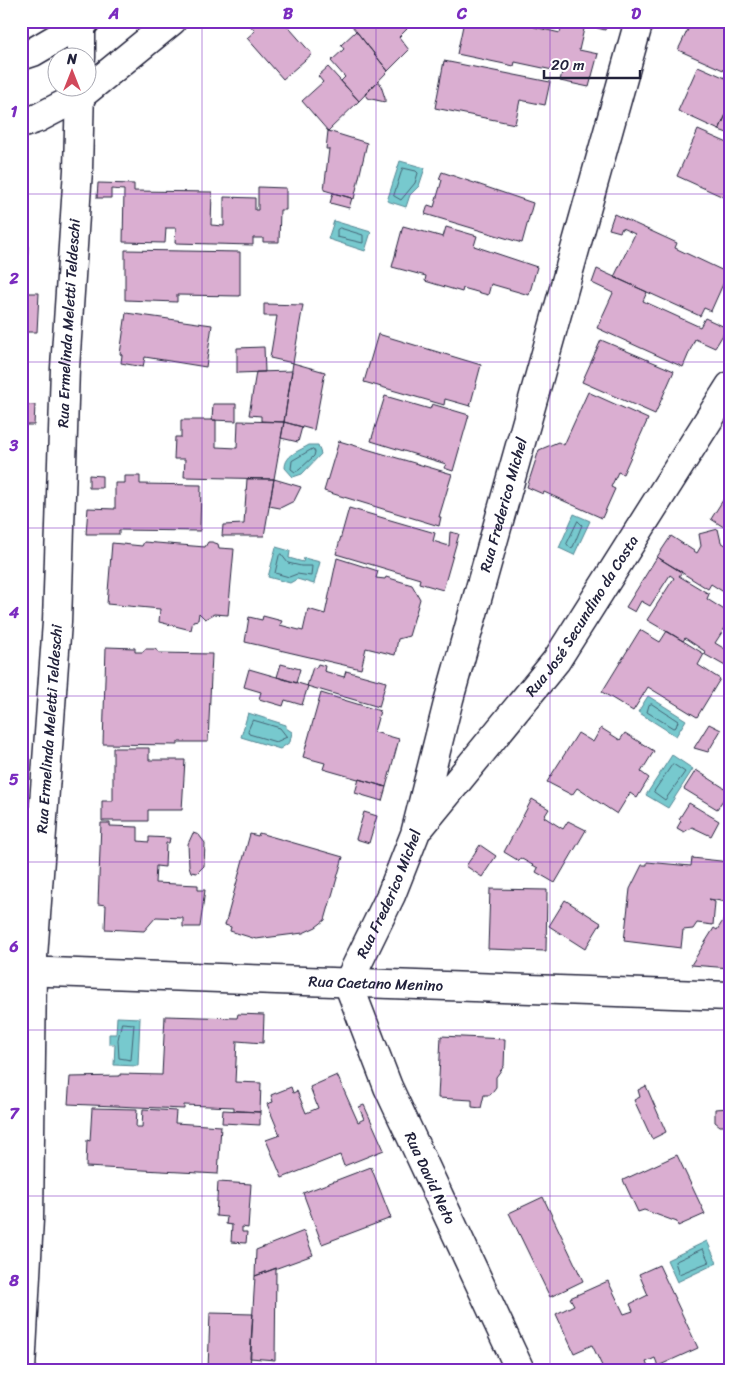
<svg xmlns="http://www.w3.org/2000/svg" width="751" height="1391" font-family="Sriracha,sans-serif">
  <rect width="100%" height="100%" fill="#fff"/>
  <filter id="ink" filterUnits="userSpaceOnUse"><feTurbulence type="fractalNoise" baseFrequency=".02" numOctaves="2"/><feDisplacementMap in="SourceGraphic" scale="10" xChannelSelector="R" yChannelSelector="G"/><feConvolveMatrix kernelMatrix="1 2 1 2 8 2 1 2 1" color-interpolation-filters="sRGB"/></filter>
  <g filter="url(#ink)">
    <path fill="#77c9ce" stroke="#558693" d="M400,161L425,168L419,186L410,195L406,207L387,201Z
      M334,221L371,232L365,251L328,239Z
      M309,445H318L321,454L302,474L293,477L285,468C285,455 299,451 309,445Z
      M574,514L590,521L574,555L559,548Z
      M276,547L290,551L289,558L303,562L304,558L320,562L314,584L297,579L290,583L268,577Z
      M648,696L686,720L676,736L638,712Z
      M248,713L286,725V728L292,732L290,742L280,749L241,737Z
      M672,755L693,769L668,808L646,795Z
      M117,1017L140,1018L138,1066L114,1065L115,1044H109V1034H116Z
      M707,1241L717,1263L677,1282L667,1260Z"/>
    <g fill="none" stroke-linecap="round" stroke-linejoin="round">
      <path stroke="#446576" stroke-width="1" d="M403,168L416,171L418,173L415,183L401,200L394,196Z
        M340,228L363,235V243L337,237V230Z
        M313,449L315,452L314,456L299,470L295,472L291,469L292,461Z
        M578,521L582,525L573,547L570,548L567,544Z
        M281,554L288,563L301,566H312L311,576L297,574L289,577L275,573L279,556Z
        M652,704L678,721L676,727L673,728L647,712L649,705Z
        M253,720L280,728L287,737L276,742L249,734L248,731Z
        M673,764L685,772L665,800L654,792Z
        M122,1023L134,1024L131,1060L119,1058L118,1040Z
        M703,1249L709,1262L679,1274L675,1262Z"/>
    </g>
    <path fill="#daaed1" stroke="#22223b" d="M246,21H283L312,54L283,79L247,38L255,31Z
      M348,21H401L407,29L399,37L409,50L388,71Z
      M464,21L484,24L485,21H535L534,27L560,33L562,25L584,29L579,50L598,54L589,87L560,81L562,72L515,62L514,66L457,54Z
      M598,21H608L605,30L597,28Z
      M692,21H722L730,25V73L678,50Z
      M356,31L388,71L359,101L341,81L345,77L331,61L344,49L341,45Z
      M444,61L550,82L545,105L520,100L515,124L435,108Z
      M698,66L730,80V106L719,130L678,111Z
      M328,67L359,101L328,131L302,101L323,82L318,76Z
      M379,80L385,98V102L367,98L365,94Z
      M730,106V134L719,130Z
      M698,130L730,144V200L677,176Z
      M328,131L367,143L354,199L324,190L329,149H326Z
      M442,172L533,203L522,243L425,214L428,205L434,207L442,180L439,179Z
      M98,183L134,184V191L212,192L211,225L224,226V197L255,198V210H258V187L286,188V210H280L279,242H263V238H253V245L175,243L176,228H166L165,243L123,242L124,190L111,189V198H97Z
      M333,193L352,198L349,208L330,203Z
      M614,214L677,243L675,248L728,273L711,311L704,308L700,316L614,277L635,234L622,228L620,232L609,229Z
      M403,226L443,237L446,227L477,236L474,246L537,267L529,295L491,284L488,295L463,288L462,292L425,281L426,276L392,267Z
      M21,242H28L27,286H21Z
      M125,250L240,252V296L177,295V302L125,300Z
      M597,269L647,292L643,301L700,327L705,318L727,328L715,348L695,339L683,367L597,328L613,293L592,283Z
      M21,293H39L37,332H21Z
      M264,304L303,305L293,363L270,358L277,316H264Z
      M126,313L212,325L206,367L145,357L143,367L121,363L122,355L120,354Z
      M378,334L481,365L470,406L445,399L444,405L364,382Z
      M601,340L674,371L655,414L582,382Z
      M264,347L265,372L237,373V348Z
      M293,363L325,372L314,430L284,422Z
      M292,371L284,422L261,421V416L249,415L256,372Z
      M588,392L648,419L623,474L618,472L611,487L615,489L602,518L544,492L543,494L527,487L539,450L558,442L564,445Z
      M385,396L430,409L432,404L469,415L453,471L444,468L446,464L371,441Z
      M21,404L35,405L34,425H21Z
      M213,404H236V421L212,420Z
      M181,420H216V447L237,448L238,421L284,422L274,479L184,477L185,459H174L175,437H181Z
      M284,422L302,427L298,442L281,438Z
      M339,441L452,474L439,517H441L439,526L324,491Z
      M89,475L102,476V488H89Z
      M125,476H140V484L201,485L200,531L119,530V534H86L88,508L115,509V483H125Z
      M247,479H274L264,536H222L223,525L244,524Z
      M274,479L301,487L294,501L280,508L269,506Z
      M730,489V531L711,519Z
      M349,508L435,533L433,541L449,546L450,532L459,534L443,590L419,583L420,579L336,554Z
      M718,529L721,542L730,548V596L711,584L708,589L657,557L671,536L697,553L701,546L699,534Z
      M144,542L205,547L208,542H212L218,544L219,548L234,549L228,615L214,614L205,619L199,613L198,620L193,621L191,630L159,622L160,609L107,604L112,543L142,546Z
      M657,557L682,572L679,576L709,594L707,599L726,611L730,604V620L715,643L730,652V663L727,667L704,654L706,652L685,638L683,641L647,620L674,578L670,575L650,606L641,601L635,612L626,607Z
      M337,558L378,571L376,578L385,579L386,577L412,585L420,599L409,636L398,639L395,655L366,648L361,669L245,642L249,617L262,620L263,616L282,621L280,625L303,631L308,609L325,614Z
      M640,630L660,642L667,631L704,654L698,665L720,679L697,717L648,687L633,711L602,692Z
      M106,647L135,648V652H143L145,649H155L160,653L212,654L208,742H178V745L103,744Z
      M281,664L300,669L296,683L277,677Z
      M318,664L325,666L324,671L344,677L346,671L386,682L379,707L307,686L313,667L316,668Z
      M249,669L308,686L302,705L285,700L283,706L259,699L261,692L244,687Z
      M321,693L380,711L374,732L399,739L386,787L323,769L325,763L303,757Z
      M709,724L721,730L708,752L694,748Z
      M601,728L620,740L625,733L654,751L641,772L649,778L637,798L630,793L617,814L577,788L572,795L547,782L578,733L593,742Z
      M113,748H149V760H185L182,810H148V821H102V801H113Z
      M696,770L729,791L717,809L684,789Z
      M359,779L386,787L382,801L355,793Z
      M532,799L549,809L544,817L563,829L568,821L586,830L555,883L536,872L538,868L520,858L519,861L504,852Z
      M689,803L719,821L711,836L692,827L684,832L677,828L681,821L679,819Z
      M364,812L377,816L369,843L356,839Z
      M728,816L730,817V850H725Z
      M101,823H110V826L138,827V841L149,842V837L170,838L169,843H166L165,867L156,866L155,883L198,885V890H205L200,927H183V918L156,917L144,931L105,929L106,905L98,904Z
      M193,833L199,835L205,843L204,866L197,873L191,872L189,866L188,844Z
      M259,833L343,857L325,920L316,927L303,933L256,939L230,931L231,927L225,925L250,834L258,836Z
      M480,845L496,856L482,877L466,866Z
      M692,858L730,862L727,902L709,899L715,902L713,925L697,923L693,929L683,930L681,948L624,941L630,889L642,865H647V862L691,866Z
      M490,889L547,890L546,951L488,949Z
      M565,900L601,923L585,949L549,926Z
      M730,910V968L691,965L714,928L717,930Z
      M238,1014L264,1015L263,1043L237,1041L235,1082L261,1083L260,1112L234,1111V1107L184,1105V1109L68,1104L70,1077L120,1076V1074L162,1075L165,1016L237,1018Z
      M441,1036L505,1039L504,1066L496,1077V1087L490,1095H484L481,1108L472,1107V1100L438,1098Z
      M337,1075L358,1122L364,1119L359,1107L364,1105L384,1150L344,1166L340,1155L282,1178L266,1140L280,1135L267,1104L273,1102L271,1095L291,1087L293,1093L297,1091L306,1113L318,1108L310,1087Z
      M646,1086L666,1132L652,1139L634,1100L640,1097L638,1090Z
      M92,1108L137,1109L136,1127H142L143,1109L176,1111L175,1123L221,1126L218,1174L86,1167L87,1140L90,1141Z
      M730,1108V1126H720L715,1122V1109Z
      M223,1110L260,1112V1125L222,1123Z
      M677,1155L705,1214L678,1226L677,1222L644,1210L638,1212L623,1180Z
      M371,1167L391,1218L322,1244L303,1193Z
      M218,1182L251,1184L248,1228L242,1227V1232H247L246,1243L231,1242L232,1225L226,1224L227,1217L216,1216Z
      M543,1197L583,1281L550,1297L509,1213Z
      M304,1231L313,1255L255,1276L256,1250Z
      M659,1265L698,1348L658,1366L655,1358L646,1362L649,1370H604L592,1345L574,1353L556,1314L574,1305L570,1298L608,1281L624,1314L633,1311L630,1304L648,1295L639,1274Z
      M276,1268L275,1360L250,1358L255,1276Z
      M210,1313L253,1314L250,1370H208Z
      M730,1338V1353L726,1355L725,1341Z"/>
    <g fill="none" stroke-linecap="round" stroke-linejoin="round">
      <g stroke="#22223b" stroke-width="31">
        <g id="street">
          <path d="M81,58V21"/>
          <path id="s1" d="M421,826L556,661L730,386"/>
          <path id="s2" d="M21,971L730,996"/>
          <path id="s3" d="M21,1370L29,1219L32,971L57,622L65,368L78,170L80,88"/>
          <path id="s4" d="M520,1370L388,1087L348,983L391,895L415,834L449,699L639,21"/>
        </g>
      </g>
      <g stroke="#22223b" stroke-width="31">
        <path id="secondary" d="M21,56L33,52L86,21
          M21,124L38,118L80,96L172,21"/>
      </g>
      <use href="#street" stroke="#fff" stroke-width="28"/>
      <use href="#secondary" stroke="#fff" stroke-width="28"/>
    </g>
  </g>
  <path fill="none" stroke="#7b2cbf" stroke-width="1" stroke-opacity="0.55" d="M202,21V1370M376,21V1370M550,21V1370M21,194H730M21,362H730M21,528H730M21,696H730M21,862H730M21,1030H730M21,1196H730"/>
  <g text-anchor="middle" dominant-baseline="central" stroke-width="4.5" stroke-linejoin="round" paint-order="stroke">
    <g font-size="15" fill="#22223b" stroke="#fff">
      <text stroke="none"><textPath href="#s3" startOffset="1048">Rua Ermelinda Meletti Teldeschi</textPath></text>
      <text stroke="none"><textPath href="#s4" startOffset="928">Rua Frederico Michel</textPath></text>
      <text stroke="none"><textPath href="#s1" startOffset="265">Rua José Secundino da Costa</textPath></text>
      <text stroke="none"><textPath href="#s3" startOffset="642">Rua Ermelinda Meletti Teldeschi</textPath></text>
      <text stroke="none"><textPath href="#s4" startOffset="522">Rua Frederico Michel</textPath></text>
      <text stroke="none"><textPath href="#s2" startOffset="355">Rua Caetano Menino</textPath></text>
      <text transform="translate(430 1178) rotate(65)">Rua David Neto</text>
    </g>
  </g>
  <rect width="751" height="1391" fill="none" stroke="#fff" stroke-width="55"/>
  <g transform="translate(72 72)"><circle r="24" fill="#ffffff" stroke="#a7a7b1"/>
  <path d="M0-4L9 19L0 12L-9 19Z" fill="#d1495b"/>
  <text y="-8" font-size="14" font-weight="bold" text-anchor="middle" fill="#22223b">N</text>
  </g>
  <path d="M544 70v8h96v-8" fill="none" stroke="#22223b" stroke-width="2.5"/>
  <text x="551" y="70" font-size="15" fill="#22223b" stroke="#ffffff" stroke-width="4" paint-order="stroke">20 m</text>
  <rect x="28" y="28" width="696" height="1336" fill="none" stroke="#7b2cbf" stroke-width="2"/>
  <g font-size="16" text-anchor="middle" font-weight="bold" fill="#7b2cbf">
    <text x="114" y="19">A</text>
    <text x="288" y="19">B</text>
    <text x="462" y="19">C</text>
    <text x="636" y="19">D</text>
    <text x="14" y="117">1</text>
    <text x="14" y="284">2</text>
    <text x="14" y="451">3</text>
    <text x="14" y="618">4</text>
    <text x="14" y="785">5</text>
    <text x="14" y="952">6</text>
    <text x="14" y="1119">7</text>
    <text x="14" y="1286">8</text>
  </g>
</svg>
